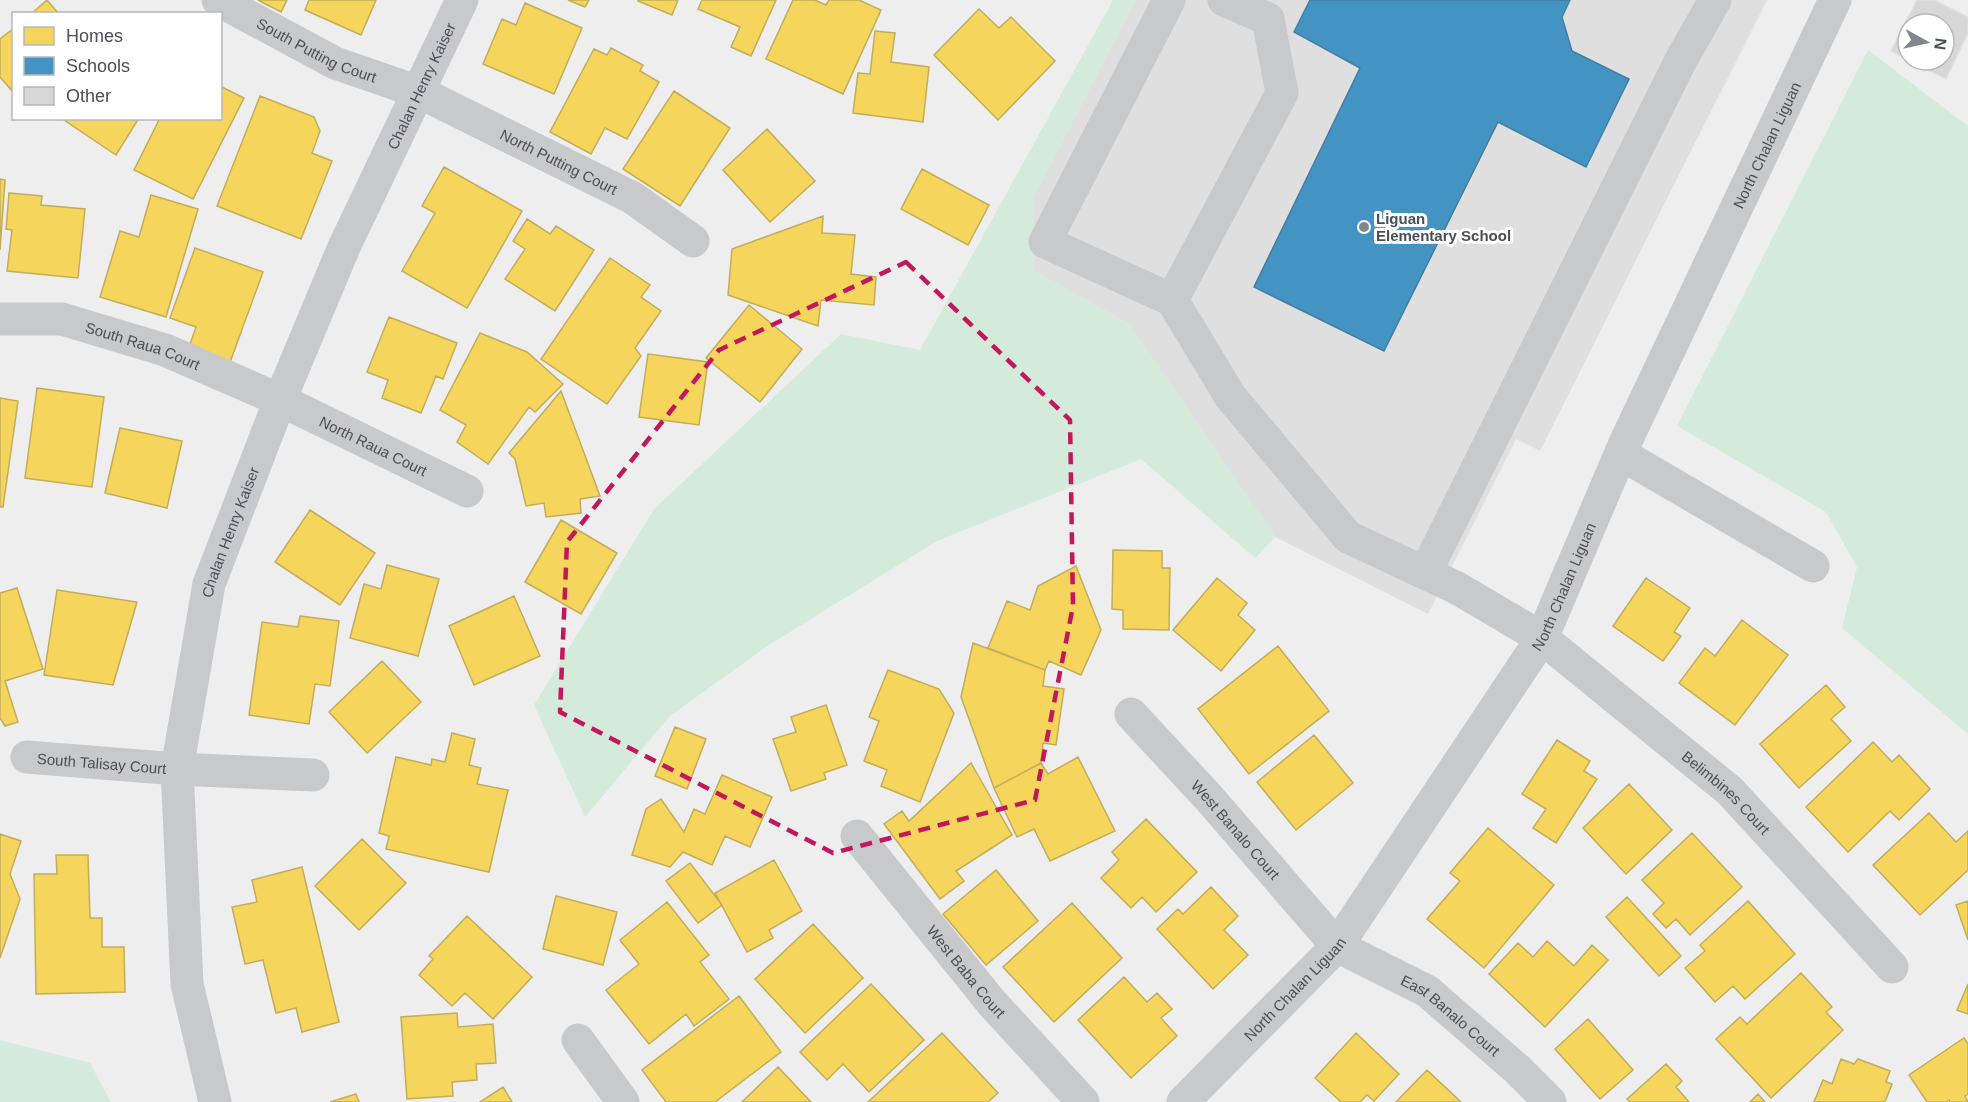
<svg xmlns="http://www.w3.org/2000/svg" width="1968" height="1102" font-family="Arial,sans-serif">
  <rect width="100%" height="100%" fill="#eee"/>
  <path fill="#e0dfdf" d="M1135,0H1767L1540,451L1516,439L1428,614L1275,537L1129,324L1034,271L1033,198Z"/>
  <path fill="#d4ebdc" d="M1113,0H1135L1033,198L1034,271L1129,324L1275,537L1255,558L1141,459L937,541L769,645L670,716L585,817L534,705L654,509L841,334L920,350Z
    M1868,50L1968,126V734L1842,628L1857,567L1826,512L1677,426Z
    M0,1040L90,1063L111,1102H0Z"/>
  <path fill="#f6d55c" stroke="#c2ad5b" stroke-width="1.5" d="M47,0L59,14H31Z
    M258,0H287L281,12Z
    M309,0H376L361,35L305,10Z
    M568,0H589L585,7Z
    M638,0H678L672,15L638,1Z
    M702,0H776L751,56L731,47L740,27L698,9Z
    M793,0H815L826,5L829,0H859L881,10L843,94L766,59Z
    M525,3L582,28L554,94L483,64L502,19L516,25Z
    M979,9L999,28L1011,17L1055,61L998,120L934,55Z
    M14,28V93L0,77V39Z
    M875,31L895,33L891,62L929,67L923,122L853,113L858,73L870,74Z
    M611,48L643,65L640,71L659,82L627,139L605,128L591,154L550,132L594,49L607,55Z
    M220,86L244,98L193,199L134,170L160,118H220Z
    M674,91L730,128L680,206L623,169Z
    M260,96L314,117L320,131L312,153L332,161L301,239L217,206Z
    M61,118H139L116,155Z
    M767,129L815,181L770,222L723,170Z
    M444,167L522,211L467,308L402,271L435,213L422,206Z
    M922,169L989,205L968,245L901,209Z
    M0,179L5,180L0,250Z
    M9,193L42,196L41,205L85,209L78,278L7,271L12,230L6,229Z
    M151,195L198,209L166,317L100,297L120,231L139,237Z
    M823,216L822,233L855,235L851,274L876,277L874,305L821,300L818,326L728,295L732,249Z
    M527,219L550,234L556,226L594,250L555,311L505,279L525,249L513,241Z
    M195,248L263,272L229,365L188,350L196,327L170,318Z
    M610,258L650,285L641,297L661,311L635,348L641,356L607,404L541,359Z
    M749,305L802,349L760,402L706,358Z
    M389,317L457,343L443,379L436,376L421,413L382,398L388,380L367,372Z
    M480,333L527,352L563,384L535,412L529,407L488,464L457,442L466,425L440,410Z
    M648,354L708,362L699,425L639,417Z
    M37,388L104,397L92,487L25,478Z
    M561,391L600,496L580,499L581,513L546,517L544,503L526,506L515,459L509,453Z
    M0,398L18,401L3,507H0Z
    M120,428L182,441L167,508L105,493Z
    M310,510L375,553L340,605L275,562Z
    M561,520L617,553L581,614L525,582Z
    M1113,550L1162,551V568H1170L1169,630L1123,629V610L1112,609Z
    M387,565L439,579L418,656L350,638L364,584L381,589Z
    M1076,566L1101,630L1081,675L1049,661L1045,670L988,648L1007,601L1030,610L1038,586Z
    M1217,578L1247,603L1238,615L1255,630L1221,671L1173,630Z
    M1646,578L1690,608L1674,632L1681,636L1663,661L1613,626Z
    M17,588L43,669L5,681L18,722L5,726L0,718V593Z
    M57,590L137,602L113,685L44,675Z
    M514,596L540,656L474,685L449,626Z
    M300,616L339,621L330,686L315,684L309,724L249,715L262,622L298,627Z
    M1742,620L1788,655L1735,725L1679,683L1705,648L1715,656Z
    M973,643L1045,670L1043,686L1064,689L1056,745L1043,743L1041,763L994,788L961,697Z
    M1278,646L1329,711L1249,774L1198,709Z
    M382,661L421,702L367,753L329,712Z
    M888,670L939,689L954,713L920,802L881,786L887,770L864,761L879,721L869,717Z
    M1826,685L1845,707L1831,719L1851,741L1799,788L1760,744Z
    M826,705L847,765L824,773L826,779L791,791L773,739L796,732L791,717Z
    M675,727L706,739L687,789L655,776Z
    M452,733L475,739L469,765L481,768L477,784L508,790L489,872L386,849L389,836L379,833L396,757L431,765L432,759L445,762Z
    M1314,735L1353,783L1296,830L1257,782Z
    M1557,740L1590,761L1584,771L1597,779L1556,843L1533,828L1546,809L1522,794Z
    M1873,742L1892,762L1899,755L1930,789L1899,820L1890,811L1848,852L1806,807Z
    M1078,757L1115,831L1050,861L1034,829L1017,837L994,788L1041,763L1048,774Z
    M971,763L1012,835L956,871L964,881L940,899L884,824L902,811L909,821Z
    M722,775L772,797L750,847L725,836L712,865L683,852L670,867L632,855L646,809L661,799L684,832L694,809L705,814Z
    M1629,784L1672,830L1626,874L1583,828Z
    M1929,813L1956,842L1968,831V870L1920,915L1873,865Z
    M1146,819L1197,872L1156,912L1142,897L1131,908L1101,878L1119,860L1112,852Z
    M1488,828L1554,885L1484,968L1427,919L1460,881L1450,873Z
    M1692,833L1742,887L1690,935L1676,919L1666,928L1653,914L1664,903L1642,880Z
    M0,834L21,841L10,874L20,899L0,958Z
    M362,839L406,883L359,930L315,886Z
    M56,855H88L90,918H102V947H124L125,992L36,994L34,874H57Z
    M774,860L802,911L769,930L773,938L747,952L715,893Z
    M690,863L722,905L698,923L666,881Z
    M302,867L339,1022L302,1032L296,1008L276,1013L263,960L245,964L232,907L257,902L252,880Z
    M996,870L1038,921L986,965L943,914Z
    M1211,887L1238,916L1224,930L1248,955L1213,989L1157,929L1178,909L1183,914Z
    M556,896L617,912L603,965L543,949Z
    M1627,897L1681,956L1659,976L1606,917Z
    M1748,901L1795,954L1745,999L1733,986L1715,1002L1685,968L1705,951L1700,945Z
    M1968,901V940L1956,905Z
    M667,902L709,955L700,962L729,999L694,1026L686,1014L649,1044L606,990L639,964L620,940Z
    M1072,903L1122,958L1054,1022L1003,967Z
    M467,916L532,977L493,1019L465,993L452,1006L419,975L433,959L429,956Z
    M813,924L863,978L805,1033L755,979Z
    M1547,941L1574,966L1592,945L1608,960L1545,1027L1489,974L1518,943L1533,957Z
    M1801,973L1832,1007L1826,1012L1843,1030L1771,1098L1716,1039L1740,1017L1747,1024Z
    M1124,977L1147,1002L1157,993L1172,1009L1161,1018L1177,1036L1131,1078L1078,1020Z
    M871,984L924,1040L869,1092L843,1064L827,1080L800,1052Z
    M1968,984V1014L1957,1010Z
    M739,996L781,1052L715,1102H666L642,1070Z
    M457,1013L458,1027L493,1024L496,1063L476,1064L477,1080L452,1082L453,1096L407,1099L401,1017Z
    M1588,1019L1633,1070L1600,1099L1555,1049Z
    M942,1033L998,1093L988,1102H868Z
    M1356,1033L1399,1074L1374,1101L1367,1095L1360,1102H1341L1315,1078Z
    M1964,1038L1968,1044V1094L1965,1096L1968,1102H1950L1949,1100L1946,1102H1927L1909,1075Z
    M1841,1059L1854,1064L1858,1059L1890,1071L1886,1082L1892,1084L1885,1102H1814L1823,1080L1832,1084Z
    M1666,1064L1682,1081L1676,1087L1689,1102H1630L1627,1099Z
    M778,1067L811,1102H742Z
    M1427,1070L1461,1102H1396Z
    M503,1087L512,1102H480Z
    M356,1094L359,1102H330Z
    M1758,1094L1765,1102H1750Z"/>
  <path fill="#4393c3" stroke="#447fa3" stroke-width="1.5" d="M1310,0H1570L1562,17L1572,51L1629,79L1586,167L1498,122L1384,351L1254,287L1360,68L1294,32Z"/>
  <path fill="#d7d7d8" stroke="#dfe0e1" stroke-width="1.5" d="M1917,0H1934L1968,17V33L1946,79L1909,60H1944V24H1908V60L1891,51Z"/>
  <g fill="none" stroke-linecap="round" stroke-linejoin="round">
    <g stroke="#c8c9cb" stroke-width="33">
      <path id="s1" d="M218,0L335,63L419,92L633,198L693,241"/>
      <path id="s2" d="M1169,0L1045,242L1172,300L1230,396L1348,537L1457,588L1542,638L1730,791L1892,967"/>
      <path d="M1172,300L1282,93L1268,19L1224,0"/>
      <path id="s3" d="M0,319H62L165,350L280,400L467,491"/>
      <path d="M1621,454L1813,566"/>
      <path d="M1425,573L1681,60L1715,0"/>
      <path id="s4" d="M1131,714L1209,798L1337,946L1427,991L1517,1069L1550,1102"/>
      <path id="s5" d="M27,757L177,769L313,775"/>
      <path id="s6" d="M857,836L992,1003L1083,1102"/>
      <path d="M578,1040L623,1102"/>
      <path id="s7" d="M1183,1102L1337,946L1542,638L1625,443L1835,0"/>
    </g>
    <path stroke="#c7c9cc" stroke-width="33" id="s8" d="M215,1102L187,984L177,769L209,584L280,400L344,247L462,0"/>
  </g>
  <path fill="none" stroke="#c2185b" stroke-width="4.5" stroke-dasharray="12 8" stroke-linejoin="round" d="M906,262L1070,420L1073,606L1035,800L833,853L560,712L567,542L719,350Z"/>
  <circle fill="#81878c" stroke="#fff" stroke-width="2" cx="1364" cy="227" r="6"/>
  <g text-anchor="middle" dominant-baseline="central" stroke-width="6" stroke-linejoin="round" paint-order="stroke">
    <g font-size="15" fill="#475058" stroke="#fff">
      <text stroke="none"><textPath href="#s1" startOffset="111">South Putting Court</textPath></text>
      <text stroke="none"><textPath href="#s8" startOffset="1066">Chalan Henry Kaiser</textPath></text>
      <text stroke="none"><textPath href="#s7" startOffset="1131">North Chalan Liguan</textPath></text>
      <text stroke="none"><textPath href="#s1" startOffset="378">North Putting Court</textPath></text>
      <text stroke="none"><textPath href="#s3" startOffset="147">South Raua Court</textPath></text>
      <text stroke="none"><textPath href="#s3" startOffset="399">North Raua Court</textPath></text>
      <text stroke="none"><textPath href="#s8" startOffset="580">Chalan Henry Kaiser</textPath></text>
      <text stroke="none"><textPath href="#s7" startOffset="645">North Chalan Liguan</textPath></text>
      <text stroke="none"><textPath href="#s5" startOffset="75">South Talisay Court</textPath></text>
      <text stroke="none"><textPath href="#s2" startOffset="1167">Belimbines Court</textPath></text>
      <text stroke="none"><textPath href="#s4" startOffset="156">West Banalo Court</textPath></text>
      <text stroke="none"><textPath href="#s6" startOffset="174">West Baba Court</textPath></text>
      <text stroke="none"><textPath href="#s7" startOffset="159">North Chalan Liguan</textPath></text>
      <text stroke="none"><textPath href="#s4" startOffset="444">East Banalo Court</textPath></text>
    </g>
    <g font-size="15" font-weight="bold" fill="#475058" stroke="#fff" text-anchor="start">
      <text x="1376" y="218">Liguan<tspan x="1376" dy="17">Elementary School</tspan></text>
    </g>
  </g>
  <rect x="12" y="12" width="210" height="108" fill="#ffffff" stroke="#b5b9bc" stroke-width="1.5"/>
  <rect x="24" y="27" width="30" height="18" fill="#f6d55c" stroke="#b5b9bc" stroke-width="1.5"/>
  <text x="66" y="42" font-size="18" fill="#475058">Homes</text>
  <rect x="24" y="57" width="30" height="18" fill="#4393c3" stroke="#b5b9bc" stroke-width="1.5"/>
  <text x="66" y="72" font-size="18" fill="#475058">Schools</text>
  <rect x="24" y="87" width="30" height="18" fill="#d7d7d8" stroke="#b5b9bc" stroke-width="1.5"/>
  <text x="66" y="102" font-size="18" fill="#475058">Other</text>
  <g transform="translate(1926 42) rotate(98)"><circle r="28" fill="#ffffff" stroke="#b5b9bc" stroke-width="1.5"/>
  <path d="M0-4.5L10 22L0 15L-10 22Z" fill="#81878c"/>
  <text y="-9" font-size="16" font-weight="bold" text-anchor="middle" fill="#475058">N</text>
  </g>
</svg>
